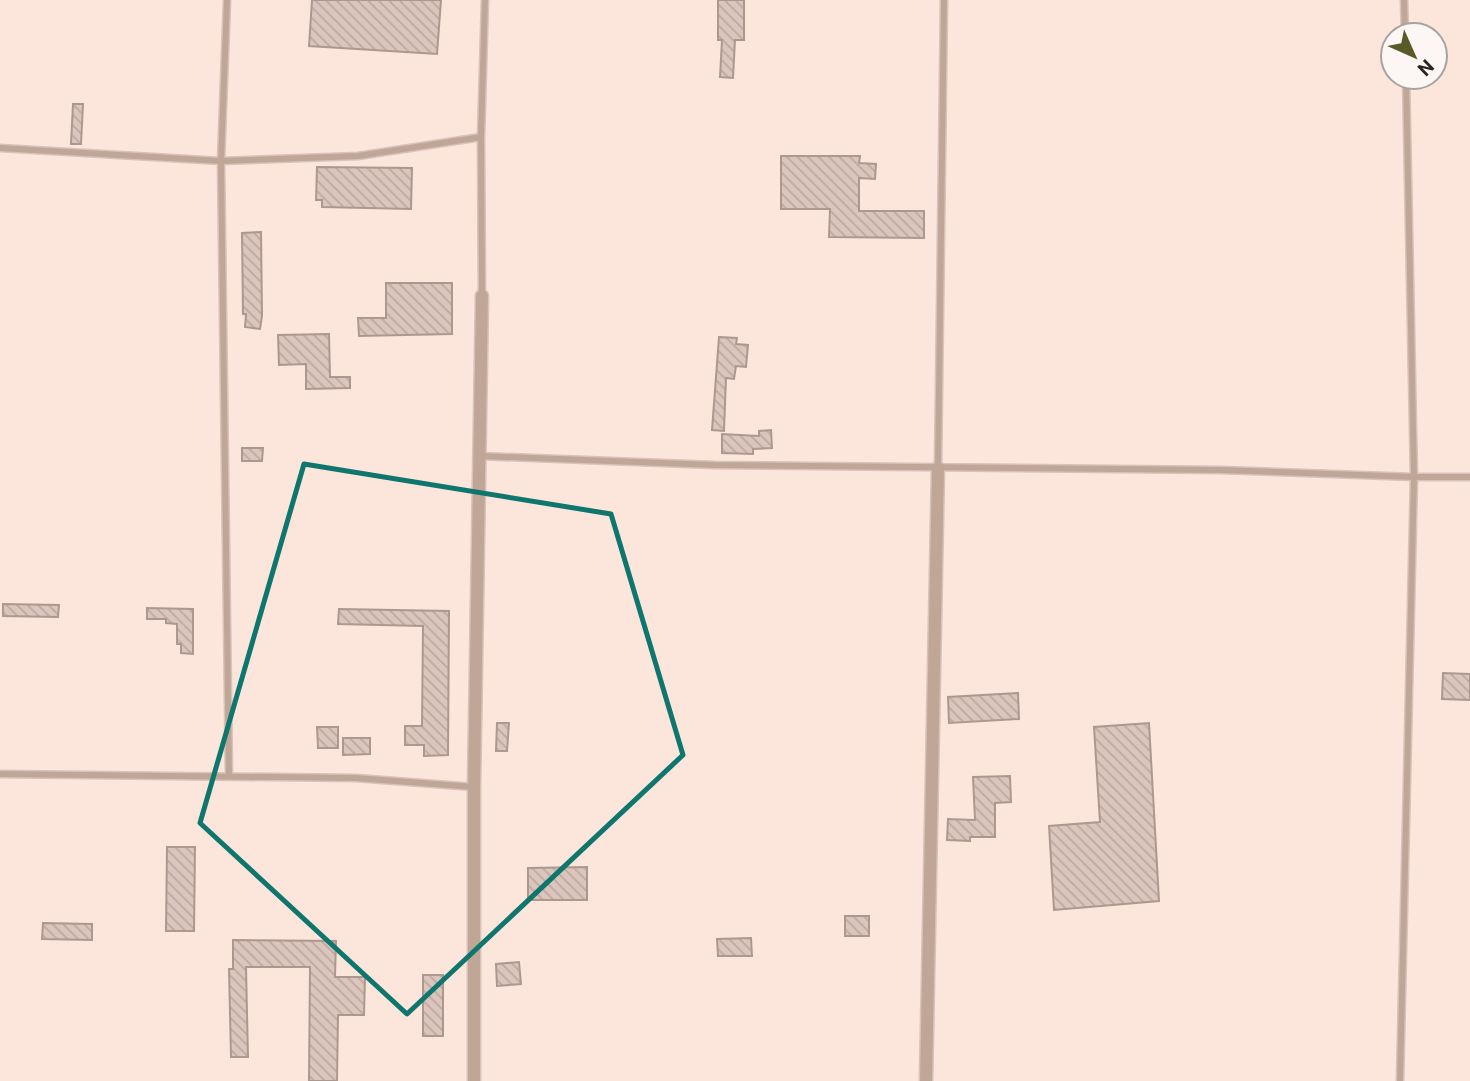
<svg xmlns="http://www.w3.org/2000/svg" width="1470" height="1081" font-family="Roboto,sans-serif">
  <defs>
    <pattern id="building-back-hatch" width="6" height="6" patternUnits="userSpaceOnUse" patternTransform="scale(1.75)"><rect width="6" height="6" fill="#dbc5bc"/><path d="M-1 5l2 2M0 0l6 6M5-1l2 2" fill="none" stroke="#bca9a1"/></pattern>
  </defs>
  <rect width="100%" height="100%" fill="#fce6dc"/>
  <path fill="url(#building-back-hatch)" stroke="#ad988f" stroke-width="2" d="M312,0H441L437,54L309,46Z
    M718,0H744V40H735L733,78L720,77L722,40H718Z
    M73,104H83L81,144H71Z
    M781,156H860L859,163L876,164L875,179L859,178V211H924V238L829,237L830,209H781Z
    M317,167L412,168L411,209L322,207V200H316Z
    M261,232L262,316L260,329L245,327L246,314H243L242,233Z
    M386,283H452V334L359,336L358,318H386Z
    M329,334L330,377H350V388L306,389V364L279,365L278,335Z
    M719,337L737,338L736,344L748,345L746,367L736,366L734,379L726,378L724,431L712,430Z
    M771,430L772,448L753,449V454L722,453V434L759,436V431Z
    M242,448H263L262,461H242Z
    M3,604L59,605L58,617L3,616Z
    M147,608L193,609V654L181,653V644H177V624L166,623V619H147Z
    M339,609L449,611L448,755L424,756V745H405V726H422L423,626L338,624Z
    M1443,673L1470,674V700L1442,699Z
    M1018,693L1019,719L949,723L948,697Z
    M497,723H509L507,751H496Z
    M1149,723L1159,901L1054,910L1049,826L1100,822L1094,727Z
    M317,727H338V748H318Z
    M343,738H370V754L343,755Z
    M1010,776L1011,802L995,803V837H970V841L947,840L948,819L975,820L973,777Z
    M167,847H195L194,931H166Z
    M587,867V900H528V868Z
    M845,916H869V936H845Z
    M43,923L92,924V940L42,939Z
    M751,938L752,956H718L717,939Z
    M233,940L336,941L335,977H365L364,1015H338L337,1081H309L310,967H246L248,1057H231L229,969H233Z
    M519,962L521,984L497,986L496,964Z
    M423,975H443V1036H423Z"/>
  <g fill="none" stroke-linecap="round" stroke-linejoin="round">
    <g stroke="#d6c3ba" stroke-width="9">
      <path id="service" d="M227,0L221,161L229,776
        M1404,0L1405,35
        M0,148L221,161L358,156L481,137
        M482,296L481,137L485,0
        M480,456L714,465L1221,470L1414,477H1470
        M938,468L944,0
        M0,774L356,778L474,787
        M1400,1081L1414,477L1406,77"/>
    </g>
    <g stroke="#d6c3ba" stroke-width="15">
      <path id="minor" d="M474,1081V787L482,296
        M926,1081L938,468"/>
    </g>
    <use href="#service" stroke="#c0a696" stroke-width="6"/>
    <use href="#minor" stroke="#c0a696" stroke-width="12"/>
  </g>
  <path fill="none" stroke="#0f766e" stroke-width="5" stroke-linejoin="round" d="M304,464L611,514L683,755L407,1014L200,823Z"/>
  <g transform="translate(1414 56) rotate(135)"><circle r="33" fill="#fcf7f5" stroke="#a8a29f" stroke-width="2"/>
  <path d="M0-5L12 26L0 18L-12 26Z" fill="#595a27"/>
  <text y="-10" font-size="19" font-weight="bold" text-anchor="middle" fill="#2b231f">N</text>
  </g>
</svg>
